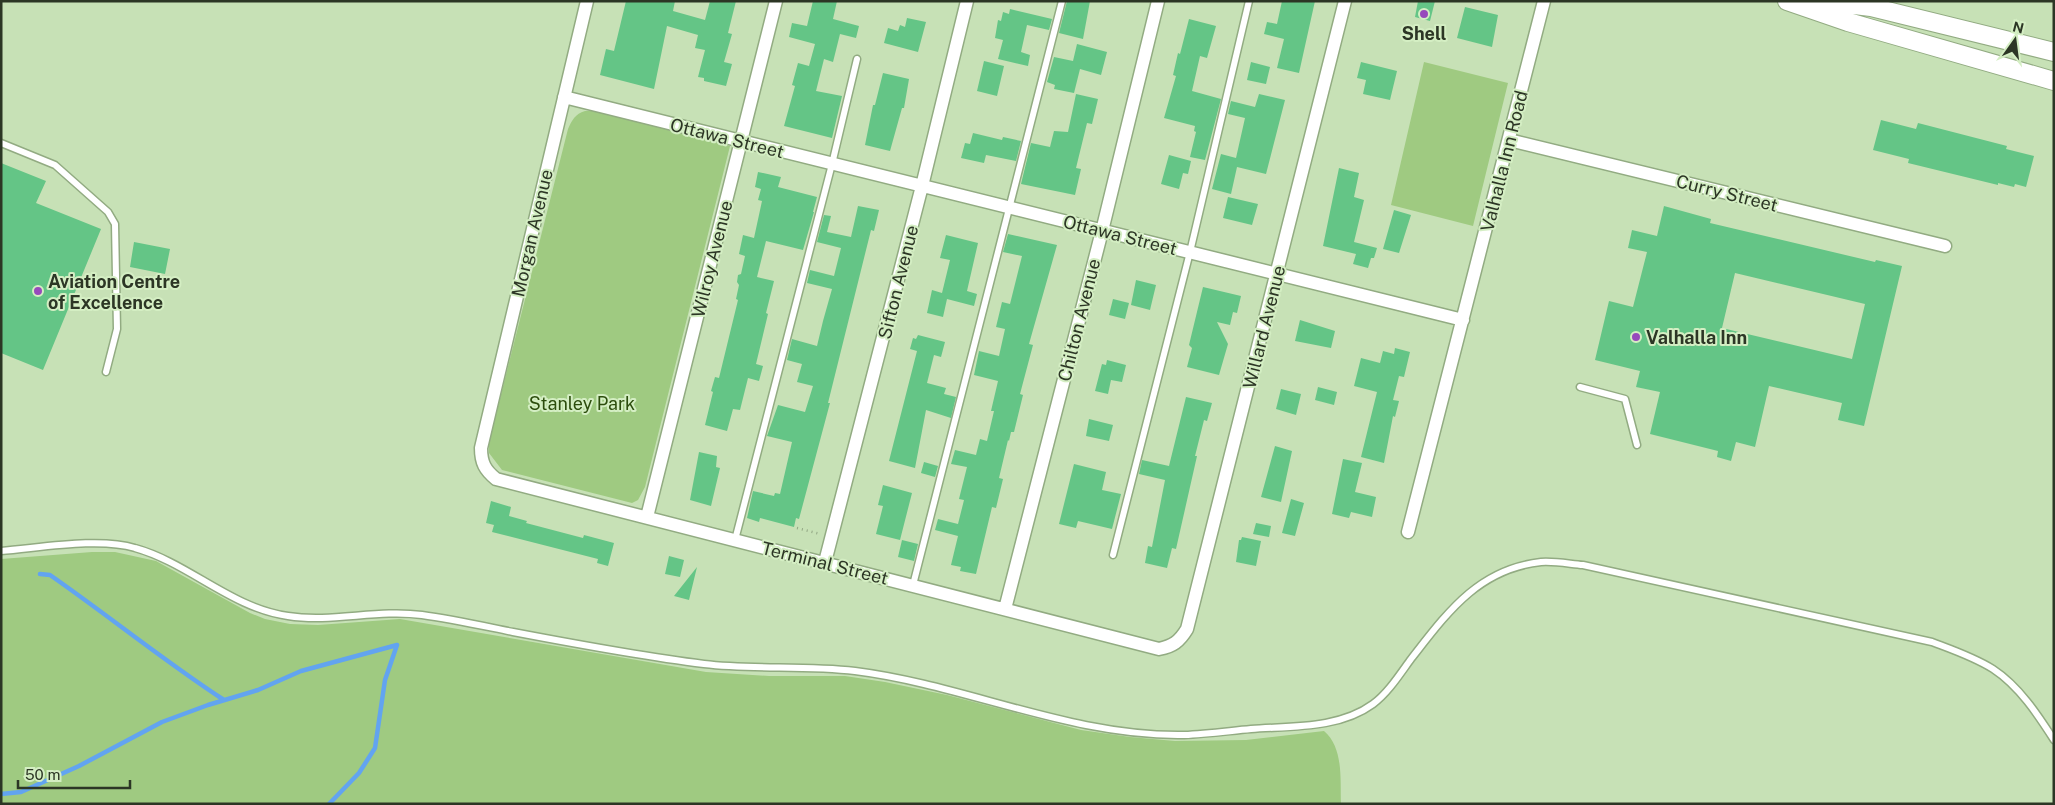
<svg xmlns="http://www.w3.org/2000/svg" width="2055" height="805" font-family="'Public Sans',sans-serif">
  <rect width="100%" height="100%" fill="#c7e1b6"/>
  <path fill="#9fca81" d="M1424,62L1508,83L1473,226L1391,205Z
    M585,111H595L730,146L645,487L638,500L632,503L502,470L489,453V442L568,129C572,120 575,114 585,111Z
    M92,552H115L156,561L250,613L265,619L290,624L318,625L400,619L706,672L769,676H845L885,682L947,695L1081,730L1130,737L1175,741L1246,740L1324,731C1344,748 1340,780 1341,804H1V559Z"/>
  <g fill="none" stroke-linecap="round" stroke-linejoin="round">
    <path stroke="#62a4f0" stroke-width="4.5" d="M40,574L50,575C109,616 164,661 224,700
      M1,794L21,792L79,766L162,722L208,705L258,690L301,671L397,645
      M329,804L359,773L375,748L385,680L397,645"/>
  </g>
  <path fill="#64c586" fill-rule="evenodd" d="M626,1H675L673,11L705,20L710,1H736L728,33L732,34L724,62L732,64L726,86L704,81V78L698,77L705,50L695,48L698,35L667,26L654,89L600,75L606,49L614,51Z
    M813,1H837L833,19L859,26L856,38L840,34L833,62L824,59L816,91L842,96L832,138L784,126L795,86L792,85L798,63L809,66L815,44L789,37L792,23L807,26Z
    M1067,1H1090L1083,39L1059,33Z
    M1282,1H1315L1299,73L1277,68L1284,39L1264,34L1267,22L1277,24Z
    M1418,1H1435L1430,21L1415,17Z
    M1465,7L1498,15L1492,47L1457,38Z
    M1010,9L1052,19L1049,30L1027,25L1021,52L1030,55L1028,66L998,59L1003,40L995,38L998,20L1001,21L1003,12L1009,14Z
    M907,18L926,22L918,52L884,43L888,28L898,31L900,25L905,27Z
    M1189,19L1216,26L1207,58L1200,56L1192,91L1221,99L1205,160L1190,157L1196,132L1194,131L1195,126L1164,118L1176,76L1173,75L1178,53L1180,54Z
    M1077,44L1107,52L1101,75L1080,69L1074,93L1054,89L1055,85L1047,82L1054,57L1073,61Z
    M984,61L1004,66L997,96L977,91Z
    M1251,62L1270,67L1266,84L1247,80Z
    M1361,62L1397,71L1390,100L1363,94L1366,80L1357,78Z
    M883,73L909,79L904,108H902L890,151L865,145L873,105H875Z
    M1076,94L1098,99L1092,124L1087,123L1076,168L1081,169L1075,195L1021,184L1031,143L1050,147L1054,131L1068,132Z
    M1259,94L1285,100L1266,174L1237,167L1231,194L1212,189L1221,154L1236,158L1245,118L1228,114L1231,101L1255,107Z
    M1881,120L1916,129L1918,123L2007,146L2006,149L2034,156L2026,187L2015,184L2014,187L1998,183V185L1908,163L1909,159L1873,150Z
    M973,133L1002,140L1003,137L1021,141L1016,161L986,155L984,163L961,158L965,143L970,144Z
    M1169,155L1191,161L1188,174L1183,173L1179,189L1161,184Z
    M1,163L46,181L36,203L101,229L43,370L1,353Z
    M1339,168L1359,173L1354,197L1364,200L1354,242L1377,248L1374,258H1371L1368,268L1353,264L1356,254L1323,246Z
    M758,172L781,177L778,187L817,197L813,212H814L803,250L766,241L757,277L774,281L766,313L768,314L756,364L763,366L759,381L748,378L740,410L733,409L727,431L705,425L713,392L711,391L715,377L719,378L738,300L736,299L739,285L737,282L738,275L741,274L745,256L739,254L743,235L754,238L762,201L758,200L761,189L755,187Z
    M1228,197L1258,204L1252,225L1223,218Z
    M858,206L879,210L874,231L871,230L828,403H830L799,519L796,518L794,527L760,518L759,522L747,518L753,491L774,496L775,493L780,494L792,442L767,436L778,405L805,412L813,386L797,382L802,364L787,360L792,339L817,346L823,321L832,289L807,283L810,270L834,276L841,248L817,242L824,215L831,216L827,232L851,237Z
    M1664,206L1711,219L1710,223L1875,262L1876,260L1902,266L1864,426L1838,420L1842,403L1769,386L1755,447L1736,442L1731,461L1717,457L1718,451L1650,434L1660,392L1636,387L1640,371L1595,360L1609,301L1633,307L1647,252L1628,248L1632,230L1657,236ZM1735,273L1865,304L1852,359L1722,328Z
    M1394,210L1411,215L1399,253L1383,249Z
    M1008,234L1057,245L1029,344L1033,345L1020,394L1023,395L1014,432H1011L1009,441L1008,440L999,478L1003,479L996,508L992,507L976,574L960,571L961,567L951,565L958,536L935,530L938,519L958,524L964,500L959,499L967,467L951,464L955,450L976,455L980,439L987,441L994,411H991L998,381L974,375L979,351L999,356L1005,329L996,327L1002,302L1010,304L1022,256L1003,252Z
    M946,235L978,243L967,291L977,294L974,306L947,299L943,317L927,313L932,290L942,293L950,260L940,258Z
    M134,242L170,249L165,274L130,267Z
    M1136,280L1156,285L1150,310L1131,305Z
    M1203,287L1241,296L1237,313L1233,312L1230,325L1217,322L1228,344L1219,375L1187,367L1192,348L1189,345Z
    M1113,299L1129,303L1125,319L1109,315Z
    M1300,320L1335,331L1331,348L1295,341Z
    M918,335L945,342L941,357L934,355L927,383L946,388L944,394L956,397L951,418L926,410L915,468L889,461L917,351L910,349L913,338L916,339Z
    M1395,348L1410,352L1404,377L1399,376L1393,400L1399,401L1395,417L1393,416L1384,463L1361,457L1377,392L1354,386L1361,358L1380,363L1383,351L1394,354Z
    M1107,360L1126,365L1122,382L1111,380L1108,394L1095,391L1102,364L1106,365Z
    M1318,387L1337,392L1334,405L1315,400Z
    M1281,389L1301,394L1296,415L1276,409Z
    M1186,397L1212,403L1207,421L1204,420L1195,456H1197L1176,549L1172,548L1167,568L1145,563L1148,546L1152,547L1165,480L1139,474L1142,460L1169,466Z
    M1089,419L1113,425L1109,441L1086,436Z
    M1275,446L1292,451L1281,502L1261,497Z
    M699,452L717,456L716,467L720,468L711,506L690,500Z
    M1343,459L1362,463L1355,492L1376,497L1372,517L1351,512L1349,518L1332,514Z
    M924,462L938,466L935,477L921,473Z
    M1074,464L1106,472L1102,490L1121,494L1112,529L1078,521L1076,528L1059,524Z
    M883,485L912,493L900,540L876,534L883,506L878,505Z
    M1291,499L1304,503L1295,536L1282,533Z
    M491,501L511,507L509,516L527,521L526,523L583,538L584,535L614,543L608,566L597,563L598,559L492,532L494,525L486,523Z
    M1256,523L1271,526L1269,537L1253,534Z
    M1242,537L1261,541L1256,566L1236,562L1239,540H1241Z
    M902,540L918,544L914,561L898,557Z
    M669,556L684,560L680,577L665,574Z
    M697,567L689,600L674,596Z"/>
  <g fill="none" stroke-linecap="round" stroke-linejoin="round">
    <g stroke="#92ab82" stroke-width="9">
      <path id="lane" d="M1,143L55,165L108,212L115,224L117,329L106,372
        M1580,387L1625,399L1637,445
        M735,540L832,164L857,59
        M1,551C40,548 99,537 135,548C189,563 231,608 288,616C332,623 377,609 422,615C452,619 483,626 513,632C576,644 640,656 704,664C754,670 804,665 855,671C966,685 1071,737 1184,735C1207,734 1229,731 1251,729C1291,726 1339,729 1373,704C1388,693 1400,674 1411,659C1447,613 1478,569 1541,562C1555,561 1570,564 1583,565L1932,642C1953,650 1974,657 1993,669C2019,686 2038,715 2054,740
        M1113,555L1190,252L1249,1
        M913,585L1062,1"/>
    </g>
    <g stroke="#92ab82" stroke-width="15">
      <path id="street" d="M587,1L481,448C481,463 485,470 496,479L1159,649C1173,646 1179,642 1187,629L1345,1
        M564,97L1463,320
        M1509,140L1945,246
        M647,517L776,1
        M1408,532L1544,1
        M825,562L922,186L967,1
        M1005,609L1102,231L1158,1"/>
    </g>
    <g stroke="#92ab82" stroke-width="20">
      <path id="secondary" d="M1787,1L1848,22L2054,81
        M1822,1L1871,7L2054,52"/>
    </g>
    <path stroke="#92a684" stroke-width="2.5" stroke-dasharray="1 4" stroke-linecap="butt" d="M797,528L820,534"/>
    <use href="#lane" stroke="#fff" stroke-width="6"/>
    <use href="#street" stroke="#fff" stroke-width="12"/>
    <use href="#secondary" stroke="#fff" stroke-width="18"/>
  </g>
  <g fill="#974abc" stroke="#d4eec3" stroke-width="2">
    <circle cx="1424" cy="14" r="5"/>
    <circle cx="38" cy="291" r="5"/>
    <circle cx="1636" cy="337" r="5"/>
  </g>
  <g text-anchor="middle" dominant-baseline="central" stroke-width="4" stroke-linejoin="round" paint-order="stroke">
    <g font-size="18" font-weight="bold" fill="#2c3625" stroke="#d4eec3" text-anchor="start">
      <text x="1424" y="33" text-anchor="middle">Shell</text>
      <text x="48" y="281">Aviation Centre<tspan x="48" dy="21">of Excellence</tspan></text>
      <text x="1646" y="337">Valhalla Inn</text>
    </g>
    <g font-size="18" fill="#2c3625" stroke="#d4eec3">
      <text transform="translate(727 138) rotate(14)">Ottawa Street</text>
      <text transform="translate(1504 161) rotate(-76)">Valhalla Inn Road</text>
      <text transform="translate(1727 193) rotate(14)">Curry Street</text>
      <text transform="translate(532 233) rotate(-77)">Morgan Avenue</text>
      <text transform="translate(1120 235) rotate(14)">Ottawa Street</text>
      <text transform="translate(712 259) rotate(-76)">Wilroy Avenue</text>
      <text transform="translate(898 282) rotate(-76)">Sifton Avenue</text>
      <text transform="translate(1079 320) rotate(-76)">Chilton Avenue</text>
      <text transform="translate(1264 327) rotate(-76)">Willard Avenue</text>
      <text transform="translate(825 563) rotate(14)">Terminal Street</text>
    </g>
    <g font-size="18" fill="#2c4d0d" stroke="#d4eec3">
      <text x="582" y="403">Stanley Park</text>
    </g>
  </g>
  <rect width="2055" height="805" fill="none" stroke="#2c3625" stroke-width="5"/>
  <g transform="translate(2015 40) rotate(14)" stroke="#d4eec3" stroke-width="4" paint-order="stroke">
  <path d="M0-4L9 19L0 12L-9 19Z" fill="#2c3625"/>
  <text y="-8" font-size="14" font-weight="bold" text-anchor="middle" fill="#2c3625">N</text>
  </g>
  <path d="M18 780v8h112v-8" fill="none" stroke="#2c3625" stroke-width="2.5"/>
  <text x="25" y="780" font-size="15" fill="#2c3625" stroke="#d4eec3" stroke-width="4" paint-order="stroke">50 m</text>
</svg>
